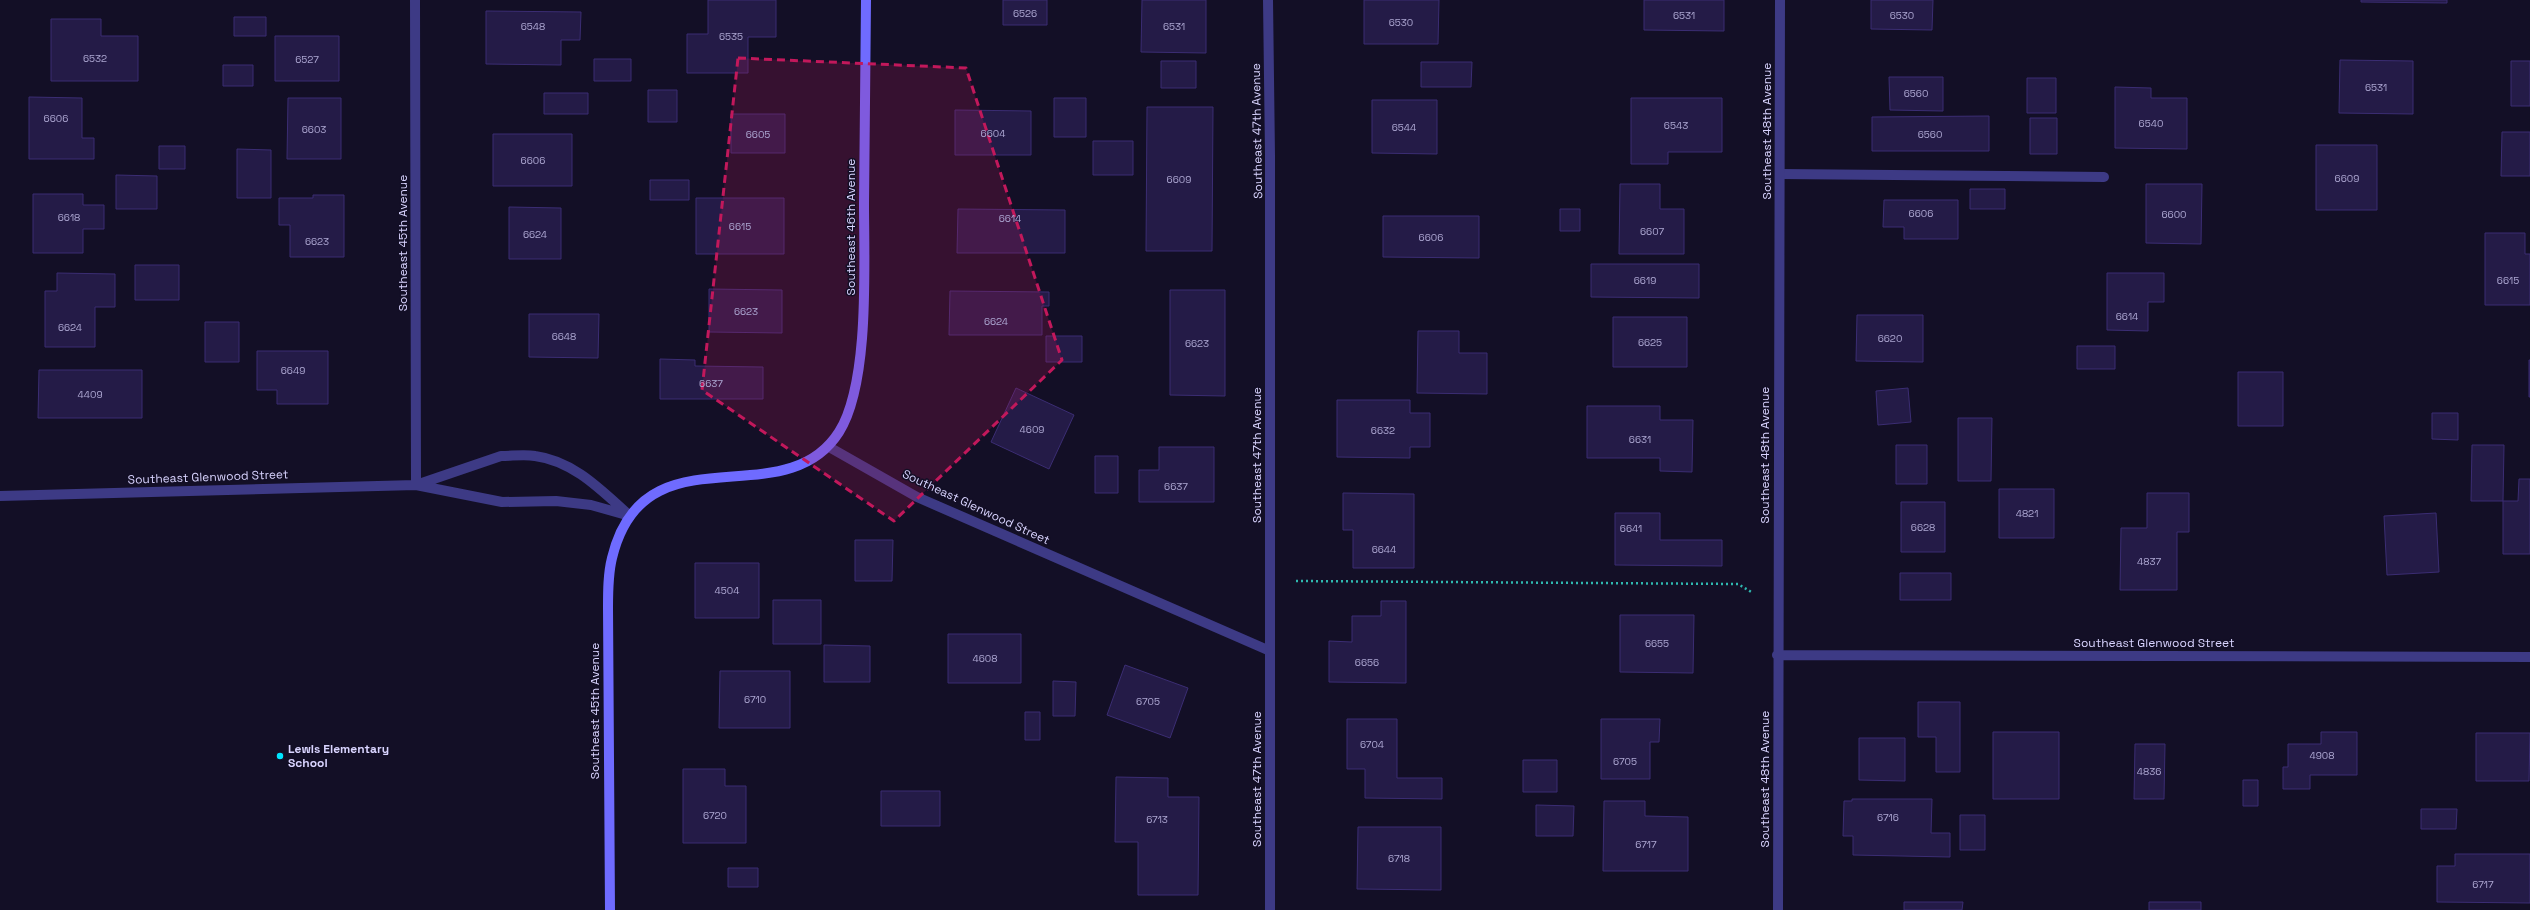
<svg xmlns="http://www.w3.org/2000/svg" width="2530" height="910" font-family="'Space Grotesk',sans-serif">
  <rect width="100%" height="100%" fill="#130f26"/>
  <path fill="#241b47" stroke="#3b2d73" d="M708,0H776V37H748V73H687V34H708Z
    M1003,0H1047V25H1003Z
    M1142,0H1206V53L1141,52Z
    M1364,0H1439L1438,44H1364Z
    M1644,0H1724V31L1644,30Z
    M1871,0H1933L1932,30L1871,29Z
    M2361,0H2447V3L2361,2Z
    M486,11L581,12L580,40H561V65L486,64Z
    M234,17H266V36H234Z
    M51,19H101V36H138V81H51Z
    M275,36H339V81H275Z
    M594,59H631V81H594Z
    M2340,60L2413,61V114L2339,113Z
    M1161,61H1196V88H1161Z
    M2511,61H2530V106H2511Z
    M1421,62H1472L1471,87H1421Z
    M223,65H253V86H223Z
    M1889,77H1943V111L1890,110Z
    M2027,78H2056V113H2027Z
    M2115,87L2151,88V98H2187V149L2115,148Z
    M648,90H677V122H648Z
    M544,93H588V114H544Z
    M29,97L82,98V138H94V159H29Z
    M288,98H341V159H287Z
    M1054,98H1086V137H1054Z
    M1631,98H1722V152H1668V164H1631Z
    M1372,100H1437V154L1372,153Z
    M1147,107H1213L1212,251H1146Z
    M955,110L1031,111V155H955Z
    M731,114H785V153H731Z
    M1989,116V151H1872V117Z
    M2030,118H2057V154H2030Z
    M2502,132H2530V176H2501Z
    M493,134H572V186H493Z
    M1093,141H1133V175H1093Z
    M2316,145H2377V210H2316Z
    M159,146H185V169H159Z
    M237,149L271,150V198H237Z
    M116,175L157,176V209H116Z
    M650,180H689V200H650Z
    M1620,184H1660V209H1684V254H1619Z
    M2146,184H2202L2201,244L2146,243Z
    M1970,189H2005V209H1970Z
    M33,194H83V205H104V229H83V253H33Z
    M313,195H344V257H290V225H279V198H313Z
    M696,198H784V254H696Z
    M1884,200H1958V239H1904V227H1883Z
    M509,207L561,208V259H509Z
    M958,209L1065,210V253H957Z
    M1560,209H1580V231H1560Z
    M1383,216H1479V258L1383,257Z
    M2485,233H2525V254H2530V305H2485Z
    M1591,264H1699V298L1591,297Z
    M135,265H179V300H135Z
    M57,273L115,274V307H95V347H45V291H57Z
    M2107,273H2164V302H2148V331L2107,330Z
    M709,289L782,290V333L709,332Z
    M1170,290H1225V396L1170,395Z
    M950,291L1049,292V306H1042V335H949Z
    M529,314H599L598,358L529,357Z
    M1857,315H1923V362L1856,361Z
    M1613,317H1687V367H1613Z
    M205,322H239V362H205Z
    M1418,331H1459V353H1487V394L1417,393Z
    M1046,336H1082V362H1046Z
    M2077,346H2115V369H2077Z
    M257,351H328V404H277V390H257Z
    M660,359L695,360V366L763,367V399H660Z
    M2529,360H2530V397H2529Z
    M39,370H142V418H38Z
    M2238,372H2283V426H2238Z
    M1016,388L1074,415L1049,469L991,442Z
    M1908,388L1911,422L1878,425L1876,391Z
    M1337,400H1410V413H1430V447H1410V458L1337,457Z
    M1587,406H1660V420H1693L1692,472L1660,471V458H1587Z
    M2432,413H2458V440L2432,439Z
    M1958,418H1992L1991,481H1958Z
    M1896,445H1927V484H1896Z
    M2472,445H2504L2503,501H2471Z
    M1159,447H1214V502H1139V470H1159Z
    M1095,456H1118V493H1095Z
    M2519,479H2530V554H2503V501H2518Z
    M1999,489H2054V538H1999Z
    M1343,493L1414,494V568H1353V530H1343Z
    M2147,493H2189V532H2177V590H2120L2121,528H2147Z
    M1901,502H1945V552H1901Z
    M1615,513H1660V540H1722V566L1615,565Z
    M2436,513L2439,572L2387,575L2384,516Z
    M855,540H893L892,581H855Z
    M695,563H759V618H695Z
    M1900,573H1951V600H1900Z
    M773,600H821V644H773Z
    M1381,601H1406V683L1329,682V641L1352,642V616H1381Z
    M1620,615H1694L1693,673L1620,672Z
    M948,634H1021V683H948Z
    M824,645L870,646V682H824Z
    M1125,665L1188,688L1170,738L1107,715Z
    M720,671H790V728H719Z
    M1053,681L1076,682L1075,716H1053Z
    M1918,702H1960V772H1936V737H1918Z
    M1025,712H1040V740H1025Z
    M1347,719H1397V778H1442V799L1365,798V769H1347Z
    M1601,719H1660L1659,742H1650V779H1601Z
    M1993,732H2059V799H1993Z
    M2321,732H2357V775H2310V789H2283V767H2288V744H2321Z
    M2476,733H2530L2529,781H2476Z
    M1859,738H1905V781L1859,780Z
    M2135,744H2165L2164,799H2134Z
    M1523,760H1557V792H1523Z
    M683,769H725V786H746V843H683Z
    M1116,777L1168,778V797H1199L1198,895H1138V842H1115Z
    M2243,780H2258V806H2243Z
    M881,791H940V826H881Z
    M1852,799H1932L1931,833H1950V857L1853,855V836H1843L1844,801H1852Z
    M1604,801H1645V816L1688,817V871H1603Z
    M1536,805L1574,806L1573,836H1536Z
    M2421,809H2457L2456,829H2421Z
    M1960,815H1985V850H1960Z
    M1358,827H1441V890L1357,889Z
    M2455,854H2530V903L2437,902V866H2455Z
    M728,868H758V887H728Z
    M1904,902H1963L1962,910H1904Z
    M2149,902H2201V910H2149Z"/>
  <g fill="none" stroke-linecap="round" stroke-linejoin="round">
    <path stroke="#2fb8b0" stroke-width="2.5" stroke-dasharray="2 3" stroke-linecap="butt" d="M1296,581L1738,584L1753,593"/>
    <path stroke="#3d3a85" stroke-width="10" d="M1780,174L2104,177"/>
    <path stroke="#3d3a85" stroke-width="10" d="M1268,0L1270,155V910
      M829,447L917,497L1270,651
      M501,456C512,456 525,454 535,456C574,461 602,491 630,516L591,505L556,501L502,502L416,485Z
      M0,496L416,485L415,0
      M1777,655L2530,657
      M1778,910L1780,0"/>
    <path stroke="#6f6bff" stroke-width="10" d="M610,910L608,608C608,591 608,574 612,558C644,425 784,519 839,432C870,383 864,263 864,204C865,136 865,68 866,0"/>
  </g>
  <path fill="#c2185b" fill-opacity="0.2" stroke="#c2185b" stroke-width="3" stroke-dasharray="8 5" stroke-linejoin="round" d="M738,58L966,68L1062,360L894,521L702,390Z"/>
  <circle fill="#00e5ff" stroke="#130f26" stroke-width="1.5" cx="280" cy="756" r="4"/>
  <g text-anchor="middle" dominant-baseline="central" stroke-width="3" stroke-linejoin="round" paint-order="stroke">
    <g font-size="10" fill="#aca6d1">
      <text x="1025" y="13">6526</text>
      <text x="1684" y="15">6531</text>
      <text x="1902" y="15">6530</text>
      <text x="1401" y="22">6530</text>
      <text x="533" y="26">6548</text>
      <text x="1174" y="26">6531</text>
      <text x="731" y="36">6535</text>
      <text x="95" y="58">6532</text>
      <text x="307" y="59">6527</text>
      <text x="2376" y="87">6531</text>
      <text x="1916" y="93">6560</text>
      <text x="56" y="118">6606</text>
      <text x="2151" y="123">6540</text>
      <text x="1676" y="125">6543</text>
      <text x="1404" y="127">6544</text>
      <text x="314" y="129">6603</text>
      <text x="993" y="133">6604</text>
      <text x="758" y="134">6605</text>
      <text x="1930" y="134">6560</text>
      <text x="533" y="160">6606</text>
      <text x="2347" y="178">6609</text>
      <text x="1179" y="179">6609</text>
      <text x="1921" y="213">6606</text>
      <text x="2174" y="214">6600</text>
      <text x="69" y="217">6618</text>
      <text x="1010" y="218">6614</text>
      <text x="740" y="226">6615</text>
      <text x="1652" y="231">6607</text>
      <text x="535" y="234">6624</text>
      <text x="1431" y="237">6606</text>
      <text x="317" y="241">6623</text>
      <text x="1645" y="280">6619</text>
      <text x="2508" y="280">6615</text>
      <text x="746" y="311">6623</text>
      <text x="2127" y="316">6614</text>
      <text x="996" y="321">6624</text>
      <text x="70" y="327">6624</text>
      <text x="564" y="336">6648</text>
      <text x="1890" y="338">6620</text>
      <text x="1650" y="342">6625</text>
      <text x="1197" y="343">6623</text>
      <text x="293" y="370">6649</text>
      <text x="711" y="383">6637</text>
      <text x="90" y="394">4409</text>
      <text x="1032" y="429">4609</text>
      <text x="1383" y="430">6632</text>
      <text x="1640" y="439">6631</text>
      <text x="1176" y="486">6637</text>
      <text x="2027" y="513">4821</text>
      <text x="1923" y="527">6628</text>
      <text x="1631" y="528">6641</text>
      <text x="1384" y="549">6644</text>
      <text x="2149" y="561">4837</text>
      <text x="727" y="590">4504</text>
      <text x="1657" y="643">6655</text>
      <text x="985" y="658">4608</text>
      <text x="1367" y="662">6656</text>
      <text x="755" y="699">6710</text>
      <text x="1148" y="701">6705</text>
      <text x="1372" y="744">6704</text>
      <text x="2322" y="755">4908</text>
      <text x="1625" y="761">6705</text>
      <text x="2149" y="771">4836</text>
      <text x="715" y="815">6720</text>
      <text x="1888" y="817">6716</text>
      <text x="1157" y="819">6713</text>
      <text x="1646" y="844">6717</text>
      <text x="1399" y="858">6718</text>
      <text x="2483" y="884">6717</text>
    </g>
    <g font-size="12" fill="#d9d4ff" stroke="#130f26">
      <text transform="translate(1257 131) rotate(-91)">Southeast 47th Avenue</text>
      <text transform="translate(1767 131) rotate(-90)">Southeast 48th Avenue</text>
      <text transform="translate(851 227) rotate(-90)">Southeast 46th Avenue</text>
      <text transform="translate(403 243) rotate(-90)">Southeast 45th Avenue</text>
      <text transform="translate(1257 455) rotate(-90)">Southeast 47th Avenue</text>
      <text transform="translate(1765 455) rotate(-90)">Southeast 48th Avenue</text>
      <text transform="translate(208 477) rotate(-2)">Southeast Glenwood Street</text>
      <text transform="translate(976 507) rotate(25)">Southeast Glenwood Street</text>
      <text x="2154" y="643">Southeast Glenwood Street</text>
      <text transform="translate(595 711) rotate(-90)">Southeast 45th Avenue</text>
      <text transform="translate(1257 779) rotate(-90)">Southeast 47th Avenue</text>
      <text transform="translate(1765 779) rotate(-90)">Southeast 48th Avenue</text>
    </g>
    <g font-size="12" font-weight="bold" fill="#d9d4ff" stroke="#130f26" text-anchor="start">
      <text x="288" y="749">Lewis Elementary<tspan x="288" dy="14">School</tspan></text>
    </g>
  </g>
</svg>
